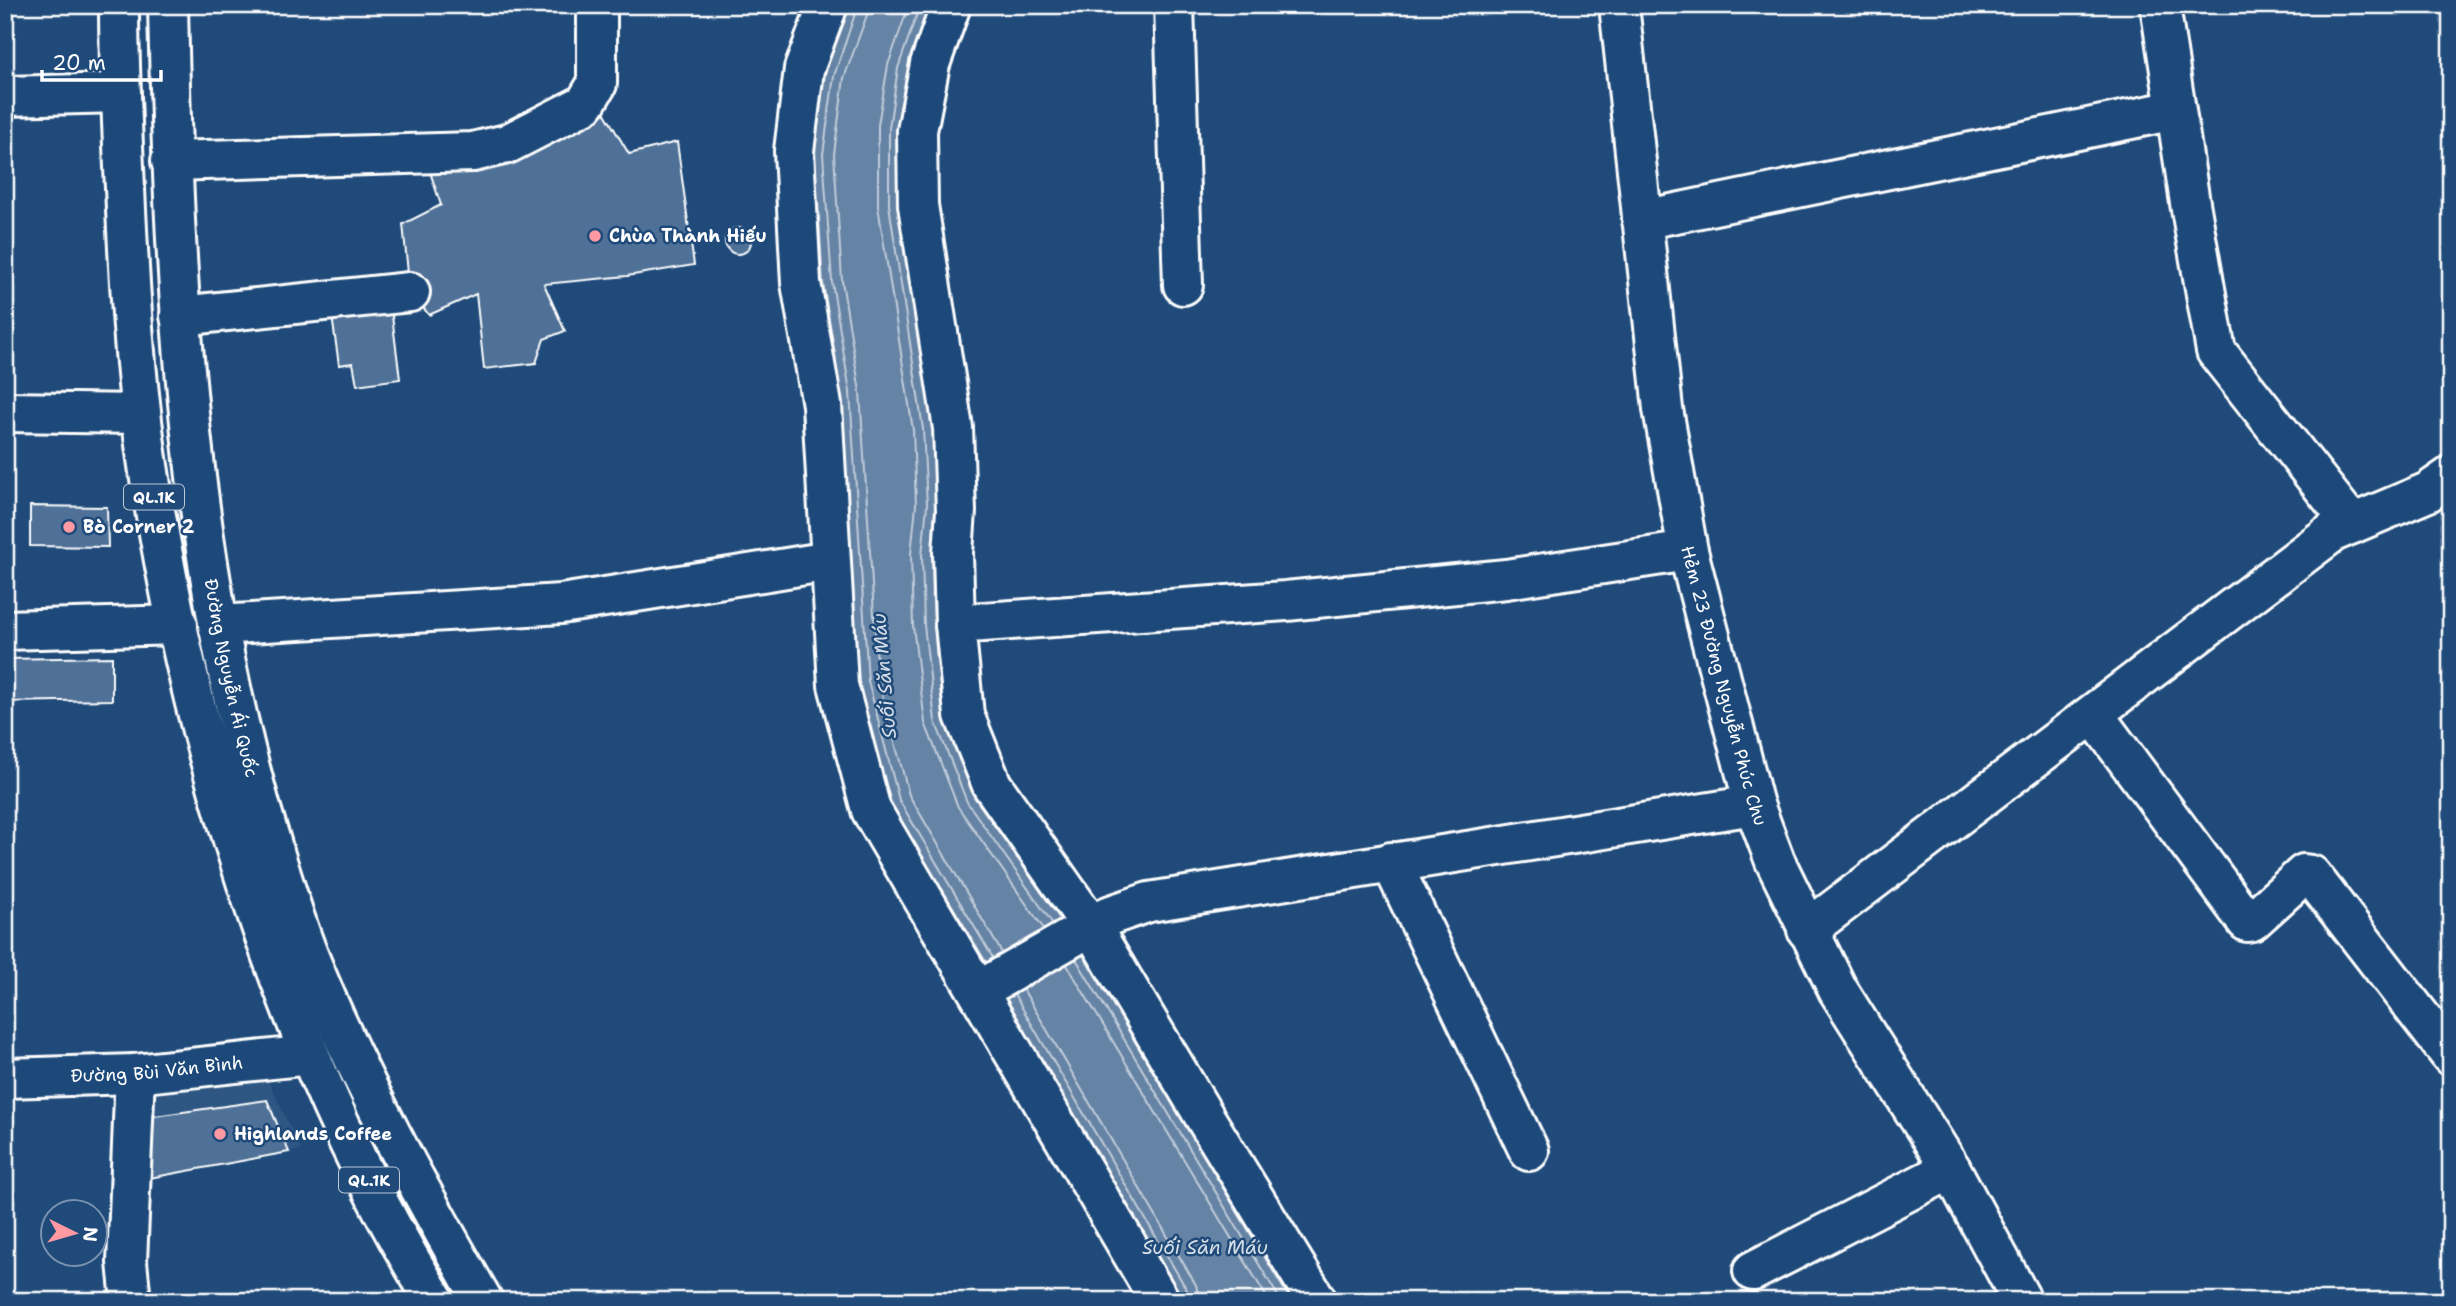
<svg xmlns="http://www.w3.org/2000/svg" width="2456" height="1306" font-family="'Shantell Sans',sans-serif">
  <rect width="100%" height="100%" fill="#1f4a7a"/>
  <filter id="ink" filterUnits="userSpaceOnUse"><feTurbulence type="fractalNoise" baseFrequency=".0143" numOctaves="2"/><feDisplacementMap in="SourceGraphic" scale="14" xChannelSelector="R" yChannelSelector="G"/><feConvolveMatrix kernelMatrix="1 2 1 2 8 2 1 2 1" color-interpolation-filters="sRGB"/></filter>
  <g filter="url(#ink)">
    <path fill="#2e5683" d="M268,1080L301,1150L144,1179L148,1087Z"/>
    <path fill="#6583a4" stroke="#a3b5c8" stroke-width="2" d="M843,5H937L913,70L939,427V625L1070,921L1300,1301H1175L884,806L852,683L816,284L807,154L818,72Z"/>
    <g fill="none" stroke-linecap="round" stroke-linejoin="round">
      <path stroke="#c1cddb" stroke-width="2" d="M858,5L834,76L823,154L832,282L850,392L868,681L899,800L993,958
        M869,5L867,15L844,78L834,154L842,281L860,392L878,679L909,795L1002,953
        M909,5L888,65L878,125V206L913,430L916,505L911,554L913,626L925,723L958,807L1044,929
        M920,5L898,68L889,128V205L923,429L927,505L922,555L924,625L935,721L967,802L1053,924
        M818,125L825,74L849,5
        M818,203L823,283L836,360
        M935,510C929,573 933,633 941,695
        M964,771L974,797L1061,920
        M942,889L986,962
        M1083,955L1291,1301
        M1076,959L1281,1301
        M1067,965L1269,1301
        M1023,989L1196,1285L1200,1301
        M1014,994L1187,1290L1189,1301"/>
    </g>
    <path fill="#507197" stroke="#fff" stroke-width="2" d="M600,105L629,154L677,142L694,265L627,276L544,284L565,331L544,339L536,363L484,369L476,294L429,315L410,292L403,224L441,205L428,166Z
      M725 241a13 13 0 1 1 26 0a13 13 0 1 1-26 0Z
      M391,308L400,379L357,385L353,363L339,365L332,316Z
      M30,506L107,507L108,547L30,546Z
      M112,657V700L5,702V659Z
      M267,1100L289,1152L144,1179L147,1117Z"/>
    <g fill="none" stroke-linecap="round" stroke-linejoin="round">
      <g stroke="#fff" stroke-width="44">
        <g id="minor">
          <path d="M828,5L804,69L794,151L801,283L822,405L838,685L871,810L1160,1301"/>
          <path d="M951,5L930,64L917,131L918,205L953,428L956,511L953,553L955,624L964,715L992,785L1091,926L1207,1121L1317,1301"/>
          <path d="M1174,5L1183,285"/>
          <path id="s1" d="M1619,5L1663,409L1688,551L1754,805L1775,861L1838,990L1951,1169L2022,1301"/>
          <path d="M2160,5L2190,203L2216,351L2352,524"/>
          <path d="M5,96L121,93"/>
          <path d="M171,161L473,152L507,144L585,104L597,84V5"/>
          <path d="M1642,220L2175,110"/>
          <path d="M180,316L410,292"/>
          <path d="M5,412L141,414"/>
          <path d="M955,624L1286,601L1506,579L1688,551"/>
          <path d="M218,625L561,604L830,561"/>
          <path d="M5,630L178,625"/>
          <path d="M2094,715L2247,922L2252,921L2304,874L2311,875L2451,1056"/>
          <path d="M1391,862L1529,1151"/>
          <path d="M1807,930L2333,532L2428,492L2451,476"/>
          <path d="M978,991L1111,915L1149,902L1754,805"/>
          <path id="s2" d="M5,1078L135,1074L310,1055"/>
          <path d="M1753,1271L1951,1169"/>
          <path d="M131,1301L127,1262L135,1074"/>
        </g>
      </g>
      <g stroke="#fff" stroke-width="44">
        <g id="primary">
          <path d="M119,5C119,66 122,127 125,188C129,276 134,365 146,452C169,613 208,772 261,926C306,1056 362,1184 435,1301"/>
          <path id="s3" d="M168,5C174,290 188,578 274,852C286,889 296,926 311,962C359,1080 420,1191 483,1301"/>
        </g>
      </g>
      <use href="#minor" stroke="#1f4a7a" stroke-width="38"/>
      <use href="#primary" stroke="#1f4a7a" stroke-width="38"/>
    </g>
  </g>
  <g fill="#ff9aa2" stroke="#1f4a7a" stroke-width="2.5">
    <circle cx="595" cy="236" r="7"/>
    <circle cx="69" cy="527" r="7"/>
    <circle cx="220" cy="1134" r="7"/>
  </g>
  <g text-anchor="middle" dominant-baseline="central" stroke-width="5" stroke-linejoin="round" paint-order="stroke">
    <g fill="#1f4a7a" stroke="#bcc9d7" stroke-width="2">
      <rect x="124" y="484.5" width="60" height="25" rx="5"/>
      <rect x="339" y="1167.5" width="60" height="25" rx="5"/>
    </g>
    <g font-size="16" font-weight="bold" fill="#fff">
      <text x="154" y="497">QL.1K</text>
      <text x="369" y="1180">QL.1K</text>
    </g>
    <g font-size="18" font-weight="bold" fill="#fff" stroke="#1f4a7a" text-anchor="start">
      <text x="609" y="236">Chùa Thành Hiếu</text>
      <text x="83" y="527">Bò Corner 2</text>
      <text x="234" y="1134">Highlands Coffee</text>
    </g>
    <g font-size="18" fill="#fff" stroke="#1f4a7a">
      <text stroke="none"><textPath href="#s3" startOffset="677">Đường Nguyễn Ái Quốc</textPath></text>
      <text stroke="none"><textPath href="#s1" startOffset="690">Hẻm 23 Đường Nguyễn Phúc Chu</textPath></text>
      <text stroke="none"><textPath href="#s2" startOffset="152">Đường Bùi Văn Bình</textPath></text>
    </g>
    <g font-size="19" font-style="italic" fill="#d8e0e8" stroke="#1f4a7a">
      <text transform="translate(884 676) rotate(-95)">Suối Săn Máu</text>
      <text x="1205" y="1247">Suối Săn Máu</text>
    </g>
  </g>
  <rect width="2456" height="1306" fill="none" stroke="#1f4a7a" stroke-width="28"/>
  <rect x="14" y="14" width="2428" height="1278" fill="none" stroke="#fff" stroke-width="2.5" filter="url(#ink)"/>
  <g transform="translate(74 1233) rotate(95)"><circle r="33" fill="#1f4a7a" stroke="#7992af" stroke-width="2"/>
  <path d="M0-5L12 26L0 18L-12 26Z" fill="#ff9aa2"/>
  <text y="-10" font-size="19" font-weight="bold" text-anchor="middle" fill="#ffffff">N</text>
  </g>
  <path d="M42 70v10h119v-10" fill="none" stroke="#ffffff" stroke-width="3.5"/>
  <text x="52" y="70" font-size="21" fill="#ffffff" stroke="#1f4a7a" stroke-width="5" paint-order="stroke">20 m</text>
</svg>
